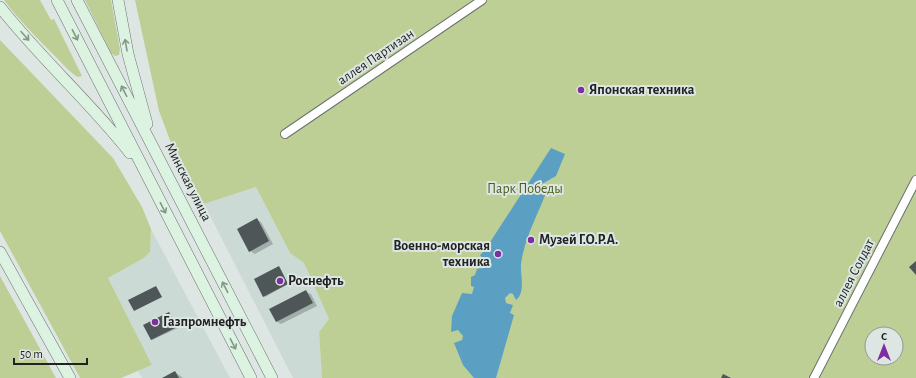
<svg xmlns="http://www.w3.org/2000/svg" width="916" height="378" font-family="'Alegreya Sans',sans-serif">
  <rect width="100%" height="100%" fill="#dee6e4"/>
  <path fill="#cbdad5" d="M256,187L290,253L304,263L329,319L319,332L322,378H293L204,204Z
    M151,229L230,378H142L138,371L152,365L108,278L144,258L150,252Z"/>
  <path fill="#bdcf94" fill-rule="evenodd" d="M4,0H40L51,20L54,19L82,76L78,77C69,72 62,63 55,56C37,38 19,20 4,0Z
    M85,0H111L120,49L119,55L115,56L111,53Z
    M135,0H916V378H322L319,332L329,319L304,263L290,253L256,187L204,204L177,159L159,111ZM872,334H896V358H872Z
    M0,40L113,158L142,207L151,229L150,252L144,258L108,278L152,365L121,378H80L0,231Z
    M0,276L56,378H0Z"/>
  <path fill="#5ba0c3" d="M551,148L565,154L556,176L542,184L546,193C537,216 524,240 521,264C520,275 526,292 516,300L513,294L510,293L505,298L506,303L513,305L510,313L514,315L496,378H474L463,365L454,343L462,340L463,336L458,330L451,332L452,316L462,293L472,294L474,287L471,286V277L475,275L477,269L481,268L485,262L480,255L485,250Z"/>
  <path fill="#0003" d="M256,219L261,222L273,244L255,254L250,251Z
    M280,268L288,284L265,297L264,296Z
    M156,287L162,297L134,310Z
    M306,292L311,294L317,306L281,324L276,321Z
    M169,313L178,328L152,340L145,325Z
    M175,372L183,378H164Z"/>
  <path fill="#4f5657" d="M257,218L269,241L249,252L237,229Z
    M916,261V275L909,267Z
    M279,266L288,284L263,297L254,279Z
    M156,286L162,297L134,311L128,300Z
    M306,290L313,303L276,322L269,309Z
    M169,312L177,327L151,340L143,325Z
    M175,371L179,378H162Z
    M723,374L731,378H721Z"/>
  <g fill="none" stroke-linecap="round" stroke-linejoin="round">
    <g stroke="#6b7170" stroke-width="10">
      <path id="street" d="M285,134L482,0
        M814,378L916,180"/>
    </g>
    <g stroke="#6b7170" stroke-width="12">
      <path id="secondary" d="M57,0L251,378
        M77,0L272,378
        M118,0L128,54L147,124
        M0,7C40,58 89,101 130,153
        M0,252L70,378"/>
    </g>
    <use href="#street" stroke="#fff" stroke-width="8"/>
    <use href="#secondary" stroke="#dbf3e0" stroke-width="11"/>
  </g>
  <defs><path id="oneway-shaft" d="M-6 0H5M1.5-3L5.5 0L1.5 3" fill="none" stroke-width="1.6" stroke-linecap="round" stroke-linejoin="round"/></defs>
  <g stroke="#87958a">
    <use href="#oneway-shaft" transform="translate(75 35) rotate(63)"/>
    <use href="#oneway-shaft" transform="translate(25 36) rotate(48)"/>
    <use href="#oneway-shaft" transform="translate(126 45) rotate(-100)"/>
    <use href="#oneway-shaft" transform="translate(124 91) rotate(-117)"/>
    <use href="#oneway-shaft" transform="translate(163 208) rotate(63)"/>
    <use href="#oneway-shaft" transform="translate(225 287) rotate(-117)"/>
    <use href="#oneway-shaft" transform="translate(233 344) rotate(63)"/>
  </g>
  <g fill="#7d2e9f" stroke="#dee6e4" stroke-width="1.5">
    <circle cx="581" cy="90" r="4"/>
    <circle cx="531" cy="240" r="4"/>
    <circle cx="498" cy="254" r="4"/>
    <circle cx="280" cy="281" r="4"/>
    <circle cx="155" cy="322" r="4"/>
  </g>
  <g text-anchor="middle" dominant-baseline="central" stroke-width="4" stroke-linejoin="round" paint-order="stroke">
    <g font-size="14" fill="#202322" stroke="#dee6e4">
      <text transform="translate(376 57) rotate(-34)">аллея Партизан</text>
      <text transform="translate(188 182) rotate(63)">Минская улица</text>
      <text transform="translate(854 273) rotate(-63)">аллея Солдат</text>
    </g>
    <g font-size="14" font-weight="bold" fill="#202322" stroke="#dee6e4" text-anchor="start">
      <text x="589" y="90">Японская техника</text>
      <text x="539" y="240">Музей Г.О.Р.А.</text>
      <text x="490" y="246" text-anchor="end">Военно-морская<tspan x="490" dy="16">техника</tspan></text>
      <text x="288" y="281">Роснефть</text>
      <text x="163" y="322">Газпромнефть</text>
    </g>
    <g font-size="14" fill="#4c5d19" stroke="#dee6e4">
      <text x="525" y="189">Парк Победы</text>
    </g>
  </g>
  <g transform="translate(884 346)"><circle r="19" fill="#dee6e4" stroke="#929896"/>
  <path d="M0-3L7 15L0 10L-7 15Z" fill="#7d2e9f"/>
  <text y="-6" font-size="11" font-weight="bold" text-anchor="middle" fill="#202322">С</text>
  </g>
  <path d="M14 358v6h73v-6" fill="none" stroke="#202322" stroke-width="2"/>
  <text x="20" y="358" font-size="12" fill="#202322" stroke="#dee6e4" stroke-width="3" paint-order="stroke">50 m</text>
</svg>
